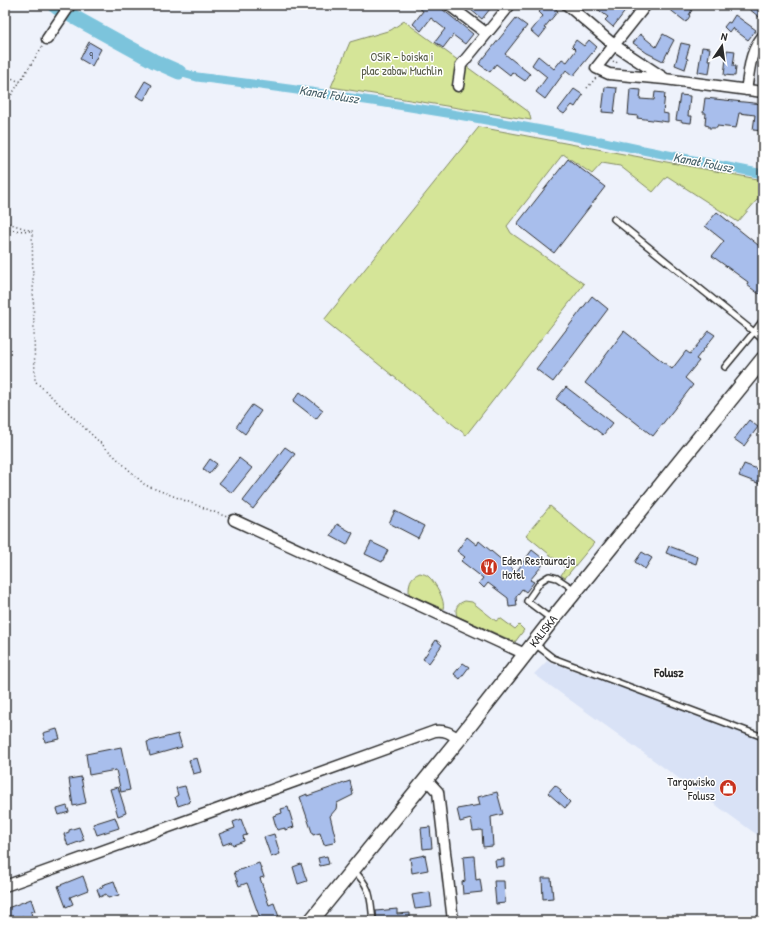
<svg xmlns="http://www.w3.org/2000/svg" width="768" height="926" font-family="'Patrick Hand',sans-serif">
  <rect width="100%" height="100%" fill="#eef2fb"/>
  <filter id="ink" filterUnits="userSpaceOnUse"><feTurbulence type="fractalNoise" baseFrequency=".025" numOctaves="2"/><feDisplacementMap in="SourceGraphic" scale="8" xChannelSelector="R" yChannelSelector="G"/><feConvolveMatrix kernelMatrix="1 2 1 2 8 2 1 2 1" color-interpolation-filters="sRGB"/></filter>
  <g filter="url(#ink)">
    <path fill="#d9e2f6" d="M547,661L763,738V839L534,674Z"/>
    <path fill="#d5e598" stroke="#808862" d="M404,21L529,112L531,120L331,87L350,42L391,30Z
      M479,127L763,180V193L738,222L667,176L653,192L620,166L602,163L592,174L563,154L507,226L511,233L584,284L466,435L324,320Z
      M550,506L594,543L565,578L561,575L566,568L526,535Z
      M420,573C423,574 426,574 429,577C435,582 446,601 443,609L409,594C409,584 409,577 420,573Z
      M465,601L472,602L496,621L500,618L515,629L519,625L524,630L515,642L457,616C454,608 458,603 465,601Z"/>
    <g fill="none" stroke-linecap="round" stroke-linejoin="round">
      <path stroke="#7cc4dc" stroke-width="9" d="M179,72L197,77L213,79C342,95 469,115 597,141
        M600,141L622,146
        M624,146L638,149
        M643,150L763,174"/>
      <path stroke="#7cc4dc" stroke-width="15" d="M54,5L58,8
        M72,16L154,61L179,72"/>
    </g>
    <path fill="#a8beec" stroke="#2b2b2b" d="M415,5H437L473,34L465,44L453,35L443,48L435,42L445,29L431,18L421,31L413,24L423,11Z
      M474,5H485L490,9L482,19L471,10Z
      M545,5H551L558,11L544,28L546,29L539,38L531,31L543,16L539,12Z
      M592,5H630L613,27L605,20L608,17Z
      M664,5H685L692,10L689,15L690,16L686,22Z
      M744,5H763V20Z
      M735,15L756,30L748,40L732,28L729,32L724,27L728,22L730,23Z
      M516,18L527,26L505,54L530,74L525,81L512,72L510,75L496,64L490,72L479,64Z
      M640,34L656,47L663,34L674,40L663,61L647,53L633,43Z
      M576,40L584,46L589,40L597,47L573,76L566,70L545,99L536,92L547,77L532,65L538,56L554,69L562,59L567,62L576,50L572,46Z
      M89,42L101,49L92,66L80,59Z
      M681,43L690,45L686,58L688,59L685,69L675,65Z
      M702,47L710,48L708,60H711L709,74L698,72Z
      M727,50L735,51L733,66H736L735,76L724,75Z
      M145,81L152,85L144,100L136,96Z
      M605,87L617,88L614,113L602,112Z
      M574,89L583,95L575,107L572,105L564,114L558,110Z
      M630,89L641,90L640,99L654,100L655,92L665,93L663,113L668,114V122L637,118L638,116L628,115Z
      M680,95L690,96L688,116H692L691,123L682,122V121L676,120Z
      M705,98L763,104V131L753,130L755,115L739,113L736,128L717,126V128H709V126L705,125L706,113H703Z
      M568,159L605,187L554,253L517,224Z
      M717,212L763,249V268L759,273L763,276V289L759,294L747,285L748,282L712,256L724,241L705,226Z
      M592,296L608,309L553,382L536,369Z
      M624,331L672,369L686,351L690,354L709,331L715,335L696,359L699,361L685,378L693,385L653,436L585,383Z
      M566,387L613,423L603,435L556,399Z
      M300,392L323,410L316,419L293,401Z
      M252,405L261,411L245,434L236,427Z
      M749,420L758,427L744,446L734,439Z
      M285,447L295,454L253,509L243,501Z
      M239,458L252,468L232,493L219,483Z
      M210,459L217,464L209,474L203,469Z
      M744,464L763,471V485L739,476Z
      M395,511L424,526L418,538L389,523Z
      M337,524L353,533L347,545L331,536Z
      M467,537L477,545L479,541L516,572L532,550L546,561L530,580L534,582L526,592L522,589L516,597L517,606L509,607L508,598L488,583L484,588L479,583L483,578L461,561L465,557L457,551Z
      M371,542L388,550L382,562L365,554Z
      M669,546L698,557L696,564L666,553Z
      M642,552L652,558L645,569L635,562Z
      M436,640L442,645L429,663L423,659Z
      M463,663L469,667L460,679L454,674Z
      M57,729L60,739L45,742L43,733Z
      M178,734L182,747L150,756L147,742Z
      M121,747L130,790L121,792L116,770L89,775L86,754Z
      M197,758L201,772L193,774L189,760Z
      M81,777L86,803L73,806L69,779Z
      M350,781L353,795L337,803L336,809L330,816L336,840L333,843L324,845L320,833L313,835L300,797L307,794V796Z
      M555,785L561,790L560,792L570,802L565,808L548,793Z
      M185,786L190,802L178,806L175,797L178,795L176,788Z
      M118,787L126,813L118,816L110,789Z
      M497,792L503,814L491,817L493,846L483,847L482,830L473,831L471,819L460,822L457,809L480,805L478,797Z
      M67,806L69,812L59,815L57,809Z
      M288,807L294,827L285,830V828L277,830L273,816L282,813L281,809Z
      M115,817L119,828L97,835L93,824Z
      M241,819L247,835L243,836L244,841L233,845L231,842L223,845L219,834L235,828L233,822Z
      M79,827L84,840L68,846L64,834L69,832V830Z
      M430,827L432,848L423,849L421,828Z
      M274,834L280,854L271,857L264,837Z
      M425,855L428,870L412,873L410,858Z
      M327,856L329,864L320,866L318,858Z
      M474,856L476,880L480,879L482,892L463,894L462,882L465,881L463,857Z
      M504,859V866L496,867L495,860Z
      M259,863L264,877L260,878L269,905L274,903L279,917L266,921H261L247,883L239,886L234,872Z
      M301,864L307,881L298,884L293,867Z
      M83,876L88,890L70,897L73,904L66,907L58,886Z
      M542,878H551L553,898L543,899Z
      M114,881L119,895L108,898L106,894L100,897L97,889L103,887L102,885Z
      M494,881H504L505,903L496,904Z
      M430,892L432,907L415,909L412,895Z
      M31,899L35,911L31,912L32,916L24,918L23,916L6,921L5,909Z
      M397,909V914L410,913V921H377L376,911Z"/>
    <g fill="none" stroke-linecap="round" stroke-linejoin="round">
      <g stroke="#2b2b2b" stroke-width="8">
        <path id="lane" d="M614,219L754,332L725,367
          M763,320L754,332L763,340
          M551,619L527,601L541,581L549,576L557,578L575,590
          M535,644L553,658L763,737
          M353,870C372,888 370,897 373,921"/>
      </g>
      <g stroke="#2b2b2b" stroke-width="13">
        <path id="street" d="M449,5L486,33
          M567,5L614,45L664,78
          M646,5L596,68L609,74L665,79L763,92
          M47,39L70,5
          M458,86L461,65L510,5
          M746,90C750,69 749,53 763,36
          M234,520L525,654
          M426,779L438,792L453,921
          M5,886L435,731C446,730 450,733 459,739"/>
      </g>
      <g stroke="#2b2b2b" stroke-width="17">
        <path id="secondary" d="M311,921L459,739L552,620L763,359"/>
      </g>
      <path stroke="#2b2b2b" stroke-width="1.5" stroke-dasharray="1 3" stroke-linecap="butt" d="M613,61L616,63L619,60
        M5,75L20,82
        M587,88L596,78
        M5,105L42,47
        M5,222L32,231L35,381L145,485L227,517
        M5,230L30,231"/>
      <use href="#lane" stroke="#fff" stroke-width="5"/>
      <use href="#street" stroke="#fff" stroke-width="10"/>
      <use href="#secondary" stroke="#fff" stroke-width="14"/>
    </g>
  </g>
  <defs>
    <g id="restaurant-disc" transform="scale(0.9)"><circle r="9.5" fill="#c8321e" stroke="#fff"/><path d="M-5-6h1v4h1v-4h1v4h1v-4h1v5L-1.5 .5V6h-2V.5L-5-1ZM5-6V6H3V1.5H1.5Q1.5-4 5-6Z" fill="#fff"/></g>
    <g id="shop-disc" transform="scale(0.9)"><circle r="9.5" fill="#c8321e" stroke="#fff"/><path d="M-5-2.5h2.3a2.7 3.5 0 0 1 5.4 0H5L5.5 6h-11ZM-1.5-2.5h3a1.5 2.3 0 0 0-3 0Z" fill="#fff"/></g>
  </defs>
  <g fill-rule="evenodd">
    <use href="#restaurant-disc" x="489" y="567"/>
    <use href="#shop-disc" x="728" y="788"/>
  </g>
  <g text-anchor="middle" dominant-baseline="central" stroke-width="3" stroke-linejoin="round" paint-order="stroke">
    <g font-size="10" fill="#4a505b">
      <text x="91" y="55">9</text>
    </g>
    <g font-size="12" fill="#565a46" stroke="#fff">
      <text x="402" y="56">OSiR - boiska i<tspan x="402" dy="14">plac zabaw Muchlin</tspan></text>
    </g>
    <g font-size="12" fill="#2b2b2b" stroke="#fff" text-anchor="start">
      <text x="502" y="560">Eden Restauracja<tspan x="502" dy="14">Hotel</tspan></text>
      <text x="715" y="781" text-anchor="end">Targowisko<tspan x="715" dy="14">Folusz</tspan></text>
    </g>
    <g font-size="12" fill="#2b2b2b" stroke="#fff">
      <text transform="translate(543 631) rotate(-52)">KALISKA</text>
    </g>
    <g font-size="13" font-style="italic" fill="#476169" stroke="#fff">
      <text transform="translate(329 94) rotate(9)">Kanał Folusz</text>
      <text transform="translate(703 162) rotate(11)">Kanał Folusz</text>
    </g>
    <g font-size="13" font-weight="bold" fill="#2b2b2b" stroke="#fff">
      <text x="669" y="672">Folusz</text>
    </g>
  </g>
  <rect width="768" height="926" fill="none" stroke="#fff" stroke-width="20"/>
  <rect x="10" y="10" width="748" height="906" fill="none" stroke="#2b2b2b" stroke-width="1.5" filter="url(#ink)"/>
  <g transform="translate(722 46) rotate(13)" stroke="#ffffff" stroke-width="3" paint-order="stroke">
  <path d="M0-3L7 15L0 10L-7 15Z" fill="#2b2b2b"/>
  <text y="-6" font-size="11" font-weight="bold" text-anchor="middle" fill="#2b2b2b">N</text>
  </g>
</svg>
